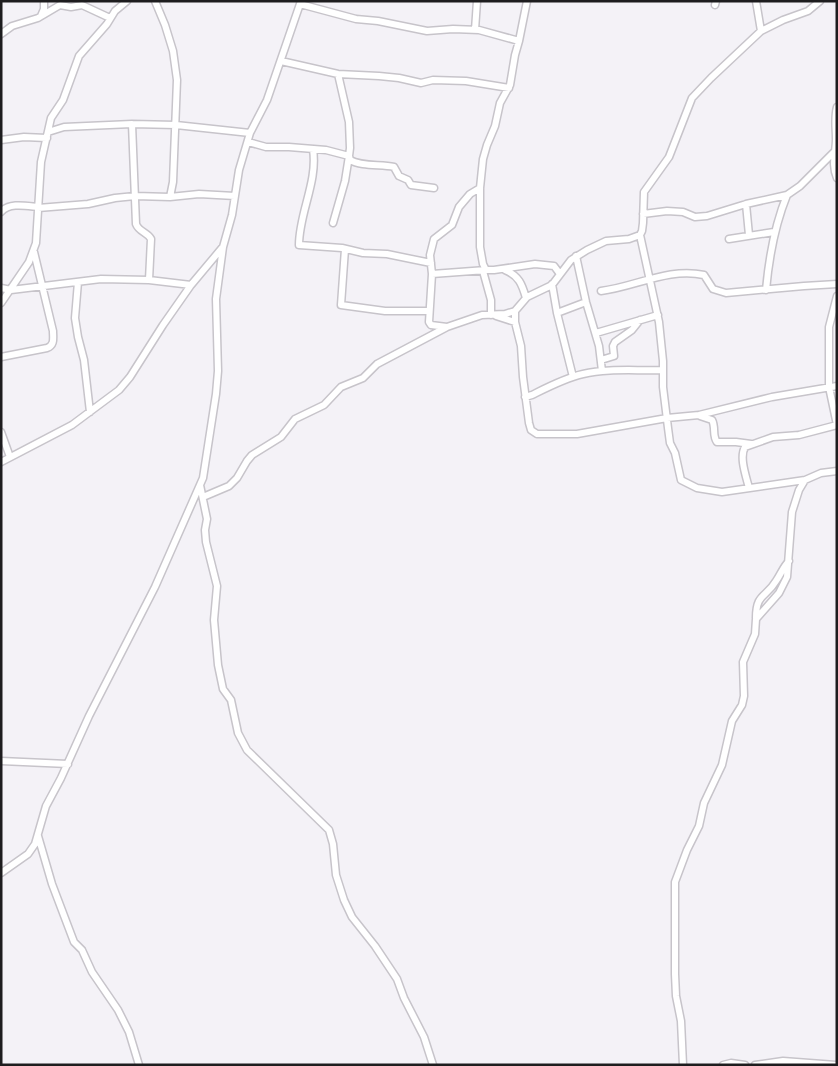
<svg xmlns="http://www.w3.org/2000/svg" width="838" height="1066" font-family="'Open Sans',sans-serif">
  <rect width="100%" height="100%" fill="#f4f2f7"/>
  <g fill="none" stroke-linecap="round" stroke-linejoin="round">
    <g stroke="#c7c4ca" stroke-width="9">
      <path id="minor" d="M155,1L165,25L173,51L177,80L173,182L170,197
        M527,1L519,41L515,55L510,85L500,103L495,126L487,145L483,159L480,188V247L483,264L486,270H494L535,264L554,266L560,274
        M756,1L761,31
        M300,4L356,19L378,21L427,31L453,29L479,30L519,41
        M715,5L716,1
        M41,16L44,9V1
        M475,30L477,1
        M1,34L12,26L38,18L60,5L71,7L82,5L110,18
        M281,61L338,74L379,76L399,78L421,83L433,80L466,81L509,88
        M338,74L349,122L350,148L349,156L350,160C362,167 381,164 394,167L399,176L408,180L411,185L434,188
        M837,107C834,118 836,128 836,139C836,153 831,164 837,178
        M132,124L136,224C139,232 147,232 151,239L149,280
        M48,132L64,127L132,124L176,125L250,133
        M1,140L24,137L47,138
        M248,142L266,147H289L326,150L349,156L345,181L333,223
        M313,149C318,182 299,213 299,245L342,248L363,253L387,254L431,263
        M746,204L749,235
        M38,208L88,204L115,198L135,196L170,197L199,194L235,196
        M1,212C9,202 27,206 38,207
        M643,214L667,211L683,212L695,217L707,216L746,204L787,195L800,186L834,152
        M640,235L659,322L663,361V387L668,428L670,443L675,453L681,480L697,488L722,492L805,480
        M729,239L774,232
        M345,249L341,305L385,311H429
        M576,256L586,302L599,346L602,371
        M505,270C519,276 522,284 526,298
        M483,271L491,300V315
        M432,274L486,270
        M78,282L75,318L78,337L84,360L90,412
        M552,284L557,313L573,377
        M1,288L11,290L101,279L149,280L191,285
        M766,290C769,257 774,227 787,195
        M601,291C635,287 669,267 704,275L713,289L726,293L804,286L837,284
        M837,296L829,327V387L837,425
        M1,303L29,262L36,243L41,162L51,118L63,100L79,56L107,24L115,11L127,1
        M515,311V322L521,346L523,377L529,423L531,430L537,434H577L667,418L699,415L772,397L837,386
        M557,313L586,302
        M496,316L515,322
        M447,327L431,325L429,322L432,274L430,255L434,239L452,225L459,207L470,194L480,188
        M596,333L658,315
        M1,357L47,348C55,345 53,338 53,331L34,252
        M601,360L614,356L613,346L615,342L632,330L640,320
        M525,397L532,395C548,387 565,378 583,374C608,368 636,371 662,370
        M700,416L712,420C716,427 712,436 717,442H736L751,444
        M1,432L10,457
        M1,462L72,425L119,390L130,377L163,325L191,285L222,248
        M200,485L207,519L205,530L206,542L217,586L214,620L218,665L223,689L231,700L238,733L247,750L329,830L333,844L336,875L344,900L352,917L375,946L397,979L404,998L424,1037L433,1065
        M749,488C746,476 739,457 745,447L773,437L799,435L837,425
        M203,497L229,486L237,478L247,461L252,455L281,437L295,419L324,405L341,387L363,378L377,364L447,327L482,315L505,314L515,311L527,297L552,285L571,260L587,250L606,241L629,239L640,235L642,231L643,223L644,192L669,157L692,98L711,78L761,31L783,20L808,11L820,1
        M756,618C756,593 766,598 776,581C781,574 783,567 789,561
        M1,761L68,764
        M38,836L52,884L74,942L82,950L92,972L118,1010L129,1032L139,1065
        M1,873L28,854L35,844L46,806L61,778L89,716L155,587L203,478L216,394L218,371L216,299L223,247L232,215L239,170L250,133L267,100L301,1
        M683,1065L681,1021L676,996L675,974V882L687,850L699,826L704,803L722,765L732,721L742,705L744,696L743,662L755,634L756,619L779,593L787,577L792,512L799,490L805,480L821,473L837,471
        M723,1065L731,1063L745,1065
        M755,1065L783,1061L836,1065"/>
    </g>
    <use href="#minor" stroke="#fff" stroke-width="6"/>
  </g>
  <rect width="838" height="1066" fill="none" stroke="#1e1d1f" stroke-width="5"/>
</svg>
